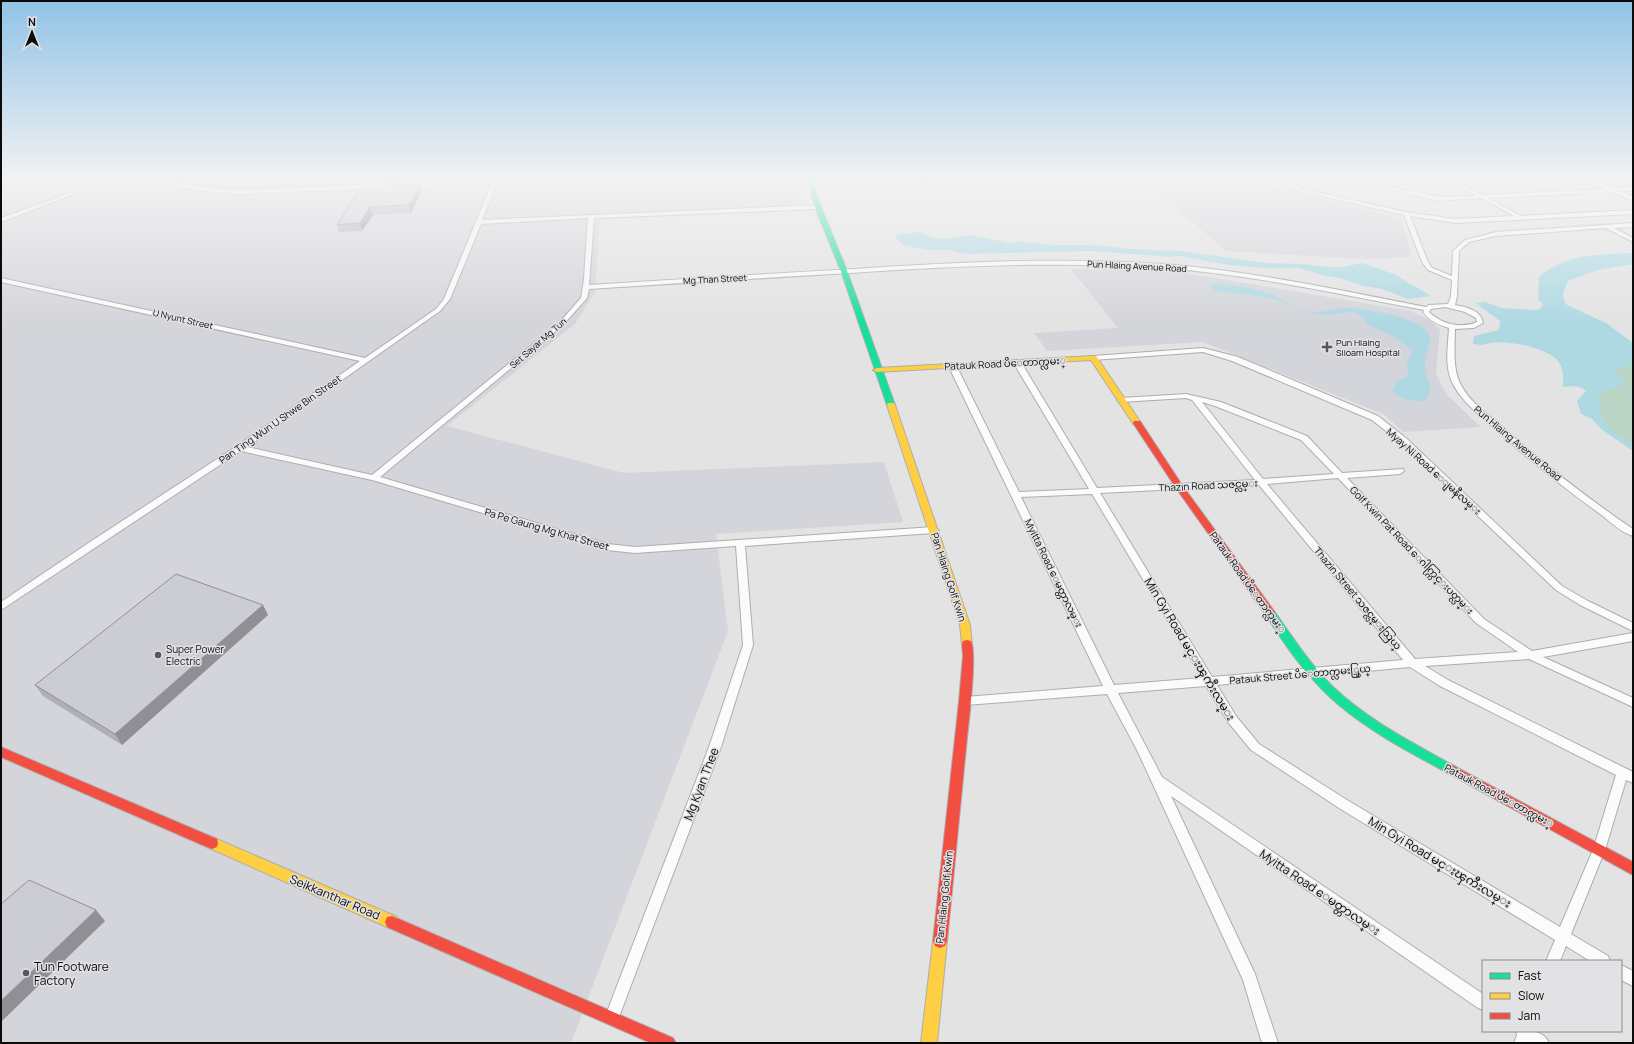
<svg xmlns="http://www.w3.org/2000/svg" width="1634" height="1044" font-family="Manrope,'Noto Sans Myanmar',sans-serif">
  <rect width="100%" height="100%" fill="#e3e3e4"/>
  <path fill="#d4d5da" d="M1,179H796L805,210L600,220L595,292L575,324L447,426L624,473L884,462L903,522L716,534L728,631L571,1043H1Z
    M1143,179H1263L1277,188L1401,218L1412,257L1364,259L1226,251Z
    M1071,269L1136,270L1192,274L1411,311L1431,321L1440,329L1436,374L1447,395L1481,427L1403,432L1385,415L1203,342L1047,351L1034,333L1118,328Z"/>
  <path fill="#bad5c6" d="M1576,357H1633V448L1607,430Z"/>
  <path fill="#aed9e3" d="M920,232L933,238L946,239L972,235L1008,243L1018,241L1052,245H1093L1131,249L1180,251L1267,263L1304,264L1327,267H1343L1362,263L1394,274L1431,296L1408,299L1382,289L1363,286L1344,279L1326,276L1298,268H1265L1229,265L1179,256L1172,257L1092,251L969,254L959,253L952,250H929L903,245L895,238L898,234Z
    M1633,253V264L1598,270L1568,281C1564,290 1560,296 1567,305L1606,323L1633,343V364L1614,371L1615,375L1624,380L1623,385L1598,394L1597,399L1600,403C1595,421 1620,437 1633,445V451L1601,429L1592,419L1581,414L1577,401L1586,391C1580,385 1572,386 1563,387C1563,377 1564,369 1558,361C1548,347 1497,337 1483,345L1473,344L1474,336L1499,330L1500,321L1476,303L1484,302L1502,308L1538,310L1542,307L1543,304L1538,299L1539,277C1568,253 1597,255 1633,253Z
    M1213,284C1233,284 1254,288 1273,295C1284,300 1294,308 1306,311C1320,315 1331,308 1344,308C1361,307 1428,318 1430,337C1430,345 1426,354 1425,361C1423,380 1437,384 1425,401C1412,401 1402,400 1392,392L1396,381L1409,376L1406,364L1413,351L1396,338L1366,323C1357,303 1336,317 1320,315C1304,313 1291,305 1277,300C1256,294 1234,295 1213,290L1209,286Z"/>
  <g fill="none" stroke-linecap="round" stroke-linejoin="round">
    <g stroke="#adadae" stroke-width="2">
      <path id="street" d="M108,179H113L1,222V218Z
        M137,179H146L210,188L240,190L493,180L494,179H498V180L560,179L558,180L497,183L482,220L818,205L821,207L818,209L594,218L589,285C678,279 766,274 855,269C957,262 1061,257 1163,264C1252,271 1339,290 1426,307L1429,305L1448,304L1451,296L1452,280L1428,270L1422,262L1404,215L1299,191L1287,186L1277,179H1282L1303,189L1406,212L1455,219L1514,216L1481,198L1440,201L1340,179H1347L1378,185L1380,182L1492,179L1490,180L1458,182L1483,195L1606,189L1586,180V179H1591L1614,188L1633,187V191H1620L1633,197V201L1612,192L1488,198L1521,216L1633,210V214L1455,223L1410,216L1428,262L1432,268L1452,276L1453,251L1465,240L1496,232L1633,223V227L1614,228L1633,238V242L1606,228L1496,236L1469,242L1459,251L1457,296L1455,305C1466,307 1481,310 1483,323L1474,328L1455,329C1455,347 1452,368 1461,385C1470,402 1487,414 1501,426C1543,463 1587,498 1633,529V536C1622,533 1611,523 1603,516C1565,489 1529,460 1494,428C1480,415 1462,402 1453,384C1444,367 1448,346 1449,328C1438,325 1430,321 1423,312L1424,310C1337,294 1250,274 1162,268C1058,261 953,266 850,273C763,278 676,283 589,289L587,298L563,325L380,477L608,544L635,547L934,527L939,530L934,533L745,546L753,645L721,747L619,1017L617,1022L612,1024L607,1022L605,1017L709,747L743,645L736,546L635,553L607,550L372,480L241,451L1,610V602L87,544L237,446L360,361L1,282V278L365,358L436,309L444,299L492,183L240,194L210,192ZM1452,182L1476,196L1440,197L1381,185ZM588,218L584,279L581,298L559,323L372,475L247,447L440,311L450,299L481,224ZM1445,307L1465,312L1476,318L1477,322C1461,329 1441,324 1429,312L1431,309Z
        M1203,348L1238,357L1378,416L1407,439L1562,586L1588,601L1633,623V631L1580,605L1556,590L1401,443L1372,420L1232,361L1203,352L1093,360L1089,358L1093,356Z
        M1014,360H1017L1021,362L1097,488L1255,480L1192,400L1186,398L1121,402L1117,400L1121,398L1186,394L1221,402L1307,436L1342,473L1403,469L1404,471L1400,474L1347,478L1484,619L1532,651L1633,633V641L1543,657L1633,698V707L1529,659L1425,666L1448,680L1633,772V783L1626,780L1605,850L1571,934L1608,956L1610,961H1590L1566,946L1560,961H1546L1555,940L1339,808L1251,750L1228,722L1206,686L1118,693L1162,777L1483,994V1010L1478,1008L1171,796L1255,974L1278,1043H1262L1243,980L1137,750L1107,694L965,705L961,704L959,701L961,698L965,697L1103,686L948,365L952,363L956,365L1019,492L1089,489L1013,362ZM1202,402L1215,406L1301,440L1334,474L1263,479ZM1338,478L1476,623L1518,652L1415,659L1267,484ZM1259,485L1403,660L1212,677L1100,493ZM1092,494L1202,678L1114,685L1021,497ZM1410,667L1440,686L1616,775L1593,850L1560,927L1347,800L1259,744L1236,716L1217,685Z
        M1621,965L1633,971V986L1621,980Z
        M1516,1031C1529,1031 1543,1029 1549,1043H1514L1517,1035Z"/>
    </g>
    <g stroke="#adadae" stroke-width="2">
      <path id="fast" d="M808,179H812L821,207L847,271L895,405L894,407H888L887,405L841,271L815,207Z
        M1270,610L1274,611C1292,636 1309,663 1331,685C1367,720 1413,743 1456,767L1458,770L1456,773L1452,775L1448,773C1411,753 1372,733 1339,705C1309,680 1285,646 1265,613L1266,611Z"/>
    </g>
    <g stroke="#adadae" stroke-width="2">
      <path id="slow" d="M1093,356H1096L1141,423L1140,425H1134L1091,360L877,372L873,370L877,368Z
        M888,403H894L895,405L970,625L972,644L971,647H963L962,644L960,625L887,405Z
        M212,837L397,917L399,922L397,927L392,928L387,927L207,847L206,843L207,839Z
        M940,934L945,936L947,941L937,1043H921L933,941L935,936Z"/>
    </g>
    <g stroke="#adadae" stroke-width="2">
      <path id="jam" d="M1134,421H1140L1182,485L1274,611L1275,613L1274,615H1266L1176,488L1133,423Z
        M967,640L971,641C977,653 969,721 967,738C960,806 954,873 947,941L945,946L940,948L935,946L933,941L959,701L963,656L962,644L963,641Z
        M1,747L217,839L218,843L217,847L212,849L207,847L1,757Z
        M1452,765L1633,862V875L1448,773L1446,770L1448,767Z
        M392,916L673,1038L676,1043H651L387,927L385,922L387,917Z"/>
    </g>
    <use href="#street" fill="#fbfbfb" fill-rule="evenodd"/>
    <use href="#fast" fill="#16e098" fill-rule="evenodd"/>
    <use href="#slow" fill="#ffcf43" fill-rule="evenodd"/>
    <use href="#jam" fill="#f24e42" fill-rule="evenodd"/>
  </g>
  <path fill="#afafb7" d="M914,179H936V182L916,183Z
    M361,188L421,192L411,213L373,215L362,231L339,232L337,225Z
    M263,605L268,615L122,745L43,696L35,685Z"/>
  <path fill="#8f8f95" d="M420,184L421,192L411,213L409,205Z
    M370,207L373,215L362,231L360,223Z
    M263,605L268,615L122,745L115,734Z
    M96,910L105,921L1,1022V1001Z"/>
  <path fill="#ccccd5" stroke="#8f8f95" d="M420,184L409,205L370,207L360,223L337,225L361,188Z
    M176,574L263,605L115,734L35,685Z
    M29,880L96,910L1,1001V904Z"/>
  <linearGradient id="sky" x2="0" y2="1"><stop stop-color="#91c3e6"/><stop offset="0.55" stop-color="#f2f2f3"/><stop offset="1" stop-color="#f2f2f3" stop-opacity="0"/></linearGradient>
  <rect width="1634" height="325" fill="url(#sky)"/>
  <g fill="#575758" stroke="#e2e2e5" stroke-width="1.5">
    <path d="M1325 341h4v4h4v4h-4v4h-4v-4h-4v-4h4z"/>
    <circle cx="158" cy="655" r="4"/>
    <circle cx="26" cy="973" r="4"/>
  </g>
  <g text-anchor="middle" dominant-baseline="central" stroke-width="3" stroke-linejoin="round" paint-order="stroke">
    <g font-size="9" fill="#0b0b0c" stroke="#e2e2e5">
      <text transform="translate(1137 266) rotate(3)">Pun Hlaing Avenue Road</text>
      <text transform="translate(715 279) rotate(-3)">Mg Than Street</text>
      <text transform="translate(183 319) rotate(13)">U Nyunt Street</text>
      <text transform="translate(538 343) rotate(-41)">Set Sayar Mg Tun</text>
    </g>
    <g font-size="9" fill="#0b0b0c" stroke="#e2e2e5" text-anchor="start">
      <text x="1336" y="342">Pun Hlaing<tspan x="1336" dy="10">Siloam Hospital</tspan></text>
    </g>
    <g font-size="10" fill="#0b0b0c" stroke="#e2e2e5">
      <text transform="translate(1005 363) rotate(-3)">Patauk Road ပိေတာက္လမး္</text>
      <text transform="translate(280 419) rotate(-35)">Pan Ting Wun U Shwe Bin Street</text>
      <text transform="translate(1518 443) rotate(40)">Pun Hlaing Avenue Road</text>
      <text transform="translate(1434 471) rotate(42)">Myay Ni Road ေျမနီလမ္း</text>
      <text transform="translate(1208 485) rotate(-3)">Thazin Road သဇင္လမ္း</text>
      <text transform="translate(547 529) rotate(16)">Pa Pe Gaung Mg Khat Street</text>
      <text transform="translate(1412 550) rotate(46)">Golf Kwin Pat Road ေဂါက္ကြင္းပတ္လမ္း</text>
      <text transform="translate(1054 573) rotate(64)">Myitta Road ေမတ္တာလမ္း</text>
      <text transform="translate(949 577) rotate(72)">Pan Hlaing Golf Kwin</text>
      <text transform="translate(1248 582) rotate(54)">Patauk Road ပိေတာက္လမး္</text>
      <text transform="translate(1358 598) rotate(50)">Thazin Street သဇင္လမ္းသြယ္</text>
      <text transform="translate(1300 674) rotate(-5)">Patauk Street ပိေတာက္လမး္သြယ္</text>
      <text transform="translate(1499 795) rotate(28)">Patauk Road ပိေတာက္လမး္</text>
      <text transform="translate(944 897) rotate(-84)">Pan Hlaing Golf Kwin</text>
    </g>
    <g font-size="10" fill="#0b0b0c" stroke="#e2e2e5" text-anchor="start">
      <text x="166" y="649">Super Power<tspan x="166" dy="12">Electric</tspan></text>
    </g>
    <g font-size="12" fill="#0b0b0c" stroke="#e2e2e5">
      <text transform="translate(1190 649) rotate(59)">Min Gyi Road မင္းၾကီးလမ္း</text>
      <text transform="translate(701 784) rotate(-69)">Mg Kyan Thee</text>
      <text transform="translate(1440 862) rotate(31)">Min Gyi Road မင္းၾကီးလမ္း</text>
      <text transform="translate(1320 892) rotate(34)">Myitta Road ေမတ္တာလမ္း</text>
      <text transform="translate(335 897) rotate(23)">Seikkanthar Road</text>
    </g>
    <g font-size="12" fill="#0b0b0c" stroke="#e2e2e5" text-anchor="start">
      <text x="34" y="966">Tun Footware<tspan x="34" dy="14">Factory</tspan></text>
    </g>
  </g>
  <rect width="1634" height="1044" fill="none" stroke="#0b0b0c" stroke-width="4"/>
  <rect x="1482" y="960" width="140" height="72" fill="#e2e2e5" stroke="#8c8c8e"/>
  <rect x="1490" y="973" width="20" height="6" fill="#16e098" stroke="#8c8c8e"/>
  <text x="1518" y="980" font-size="12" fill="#0b0b0c">Fast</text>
  <rect x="1490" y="993" width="20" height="6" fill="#ffcf43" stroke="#8c8c8e"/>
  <text x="1518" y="1000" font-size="12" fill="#0b0b0c">Slow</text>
  <rect x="1490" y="1013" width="20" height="6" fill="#f24e42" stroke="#8c8c8e"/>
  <text x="1518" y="1020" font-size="12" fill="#0b0b0c">Jam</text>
  <g transform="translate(32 32)" stroke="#e2e2e5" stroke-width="3" paint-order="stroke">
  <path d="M0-3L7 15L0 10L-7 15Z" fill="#0b0b0c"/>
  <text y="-6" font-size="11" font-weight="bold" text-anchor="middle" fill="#0b0b0c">N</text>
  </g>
</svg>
